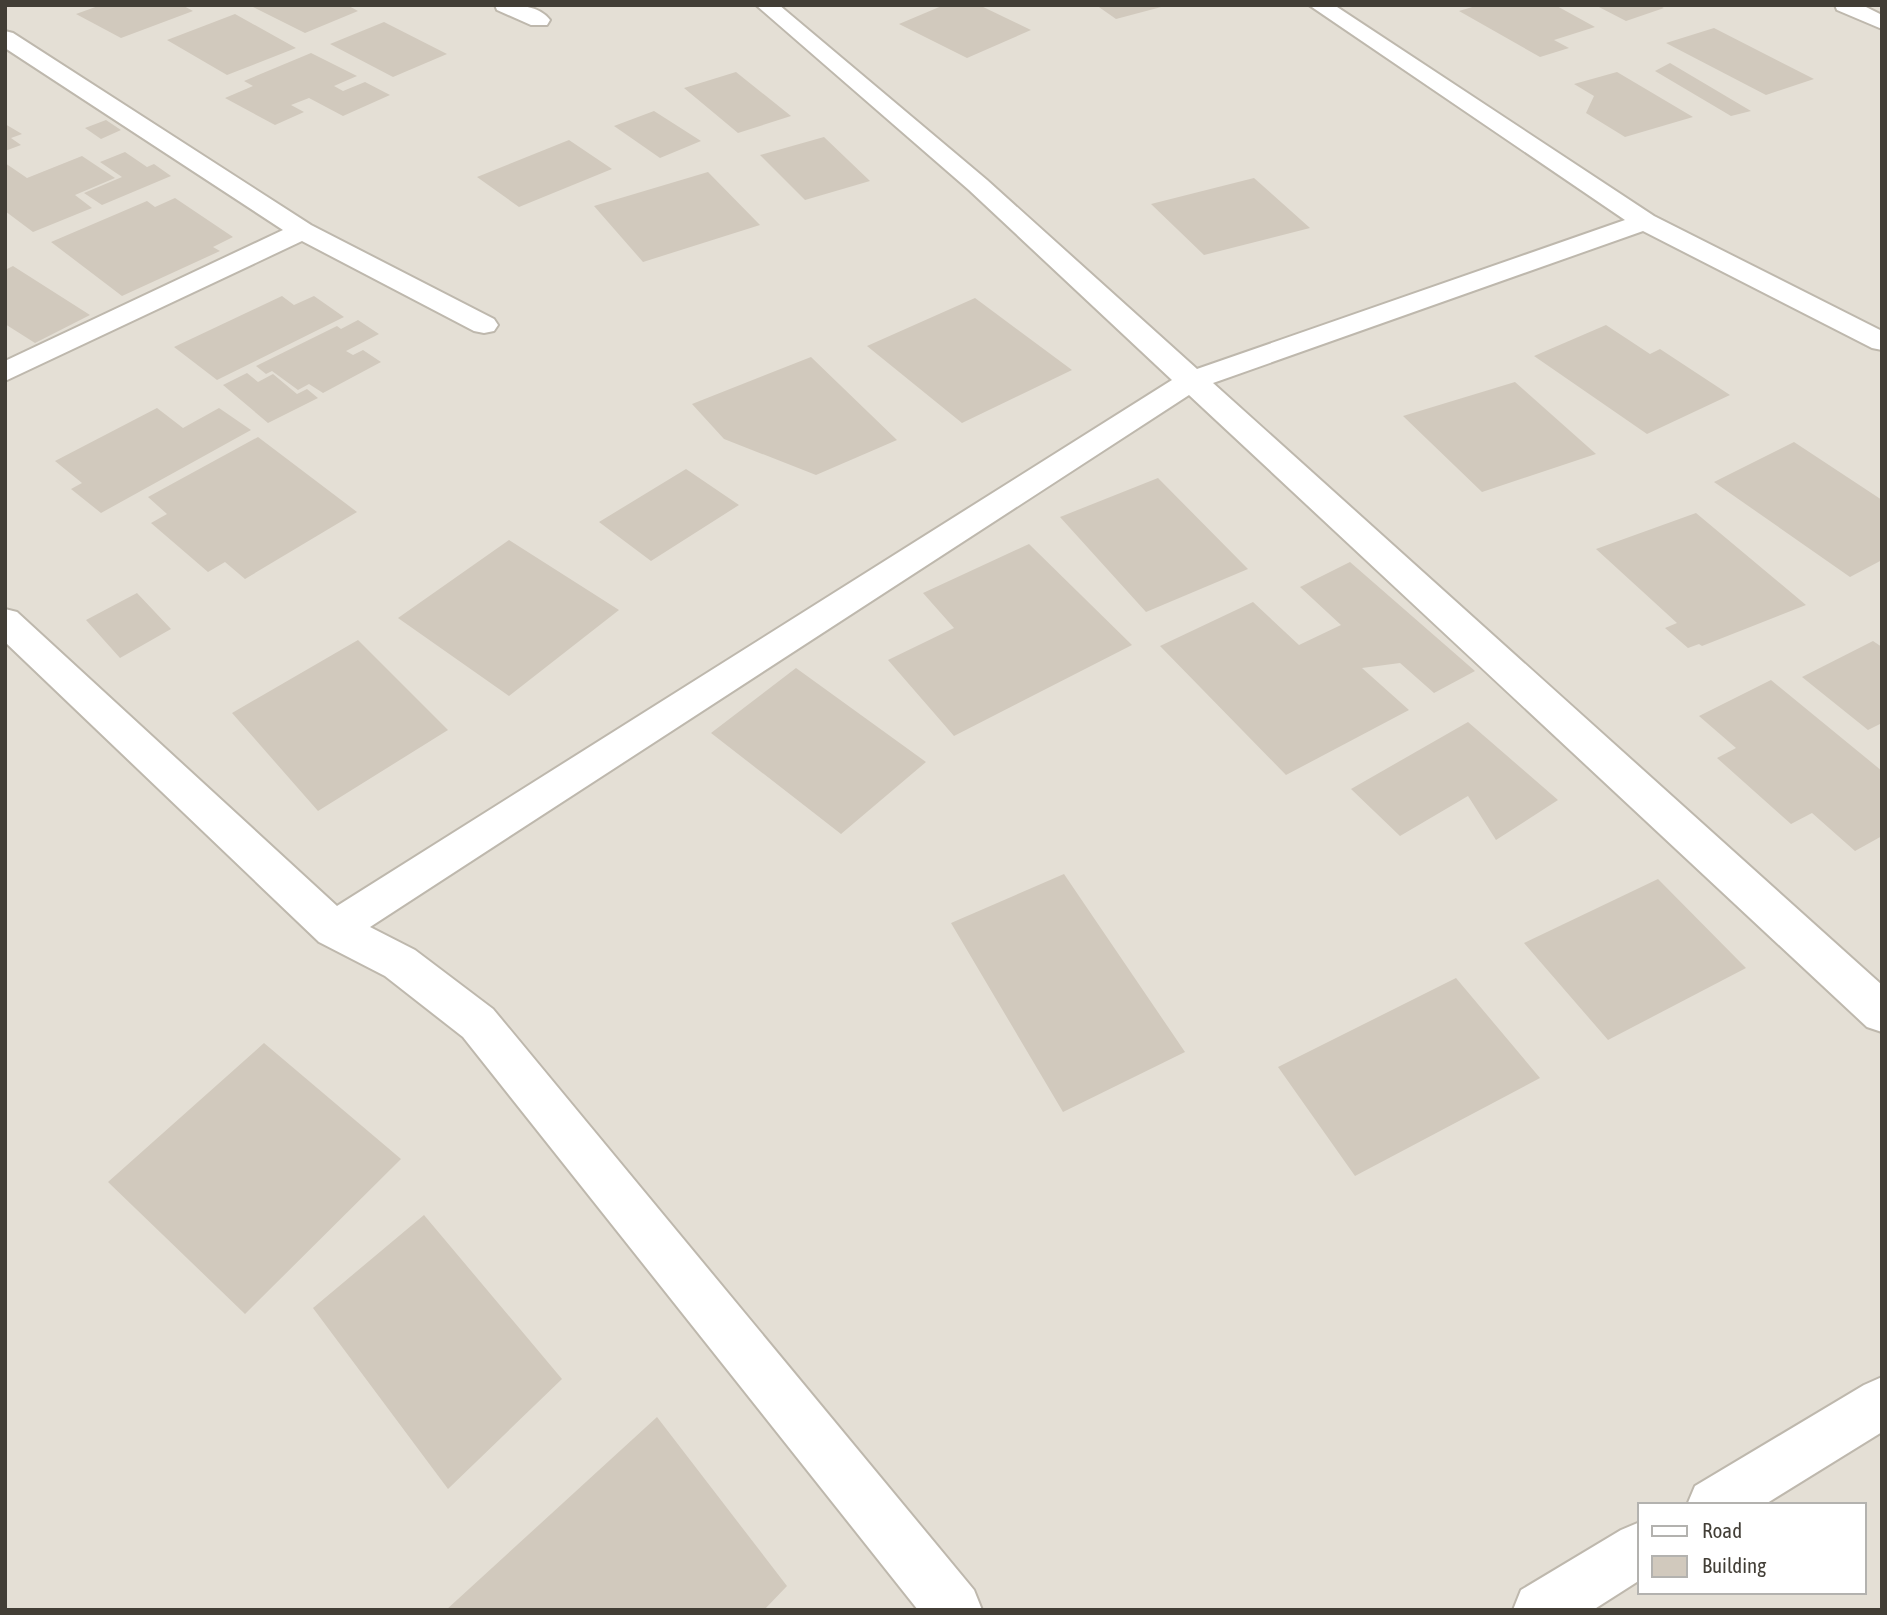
<svg xmlns="http://www.w3.org/2000/svg" width="1887" height="1615" font-family="'Asap Condensed',sans-serif">
  <rect width="100%" height="100%" fill="#f1eee6"/>
  <path fill="#e4dfd5" fill-rule="evenodd" d="M5,5H1882V1610H5ZM1640,1505H1864V1592H1640Z"/>
  <path fill="#d1c9bd" d="M101,5H182L193,11L121,38L76,14Z
    M249,5H347L358,11L305,33Z
    M944,5H979L1031,30L967,58L899,24Z
    M1096,5H1165V6L1116,19Z
    M1479,5H1555L1595,27L1554,40L1569,48L1540,57L1459,11Z
    M1595,5H1658L1664,8L1626,21Z
    M235,14L296,48L227,75L167,40Z
    M384,22L447,54L393,77L330,44Z
    M1714,28L1814,79L1766,95L1666,43Z
    M311,53L357,76L334,86L343,91L365,82L390,95L343,116L309,98L291,105L304,112L275,125L225,98L253,86L244,81Z
    M1670,63L1751,111L1731,116L1655,71Z
    M736,72L791,116L738,133L684,88Z
    M1617,72L1693,117L1625,137L1586,113L1594,96L1574,84Z
    M654,111L701,141L660,158L614,126Z
    M106,120L121,130L101,139L85,128Z
    M5,124L22,134L11,138L21,145L5,151Z
    M824,137L870,181L805,200L760,155Z
    M569,140L612,169L519,207L477,177Z
    M125,152L147,167L154,164L171,176L102,205L84,193L122,177L100,162Z
    M82,156L115,178L75,195L92,208L33,232L5,211V163L27,178Z
    M708,172L760,225L643,262L594,206Z
    M1254,178L1310,228L1204,255L1151,204Z
    M175,198L233,237L213,247L220,251L122,296L51,242L147,201L155,207Z
    M13,266L90,315L35,343L5,324V270Z
    M282,296L294,305L314,296L344,317L217,380L174,347Z
    M975,298L1072,370L962,423L867,346Z
    M358,320L379,334L346,351L353,355L363,350L381,362L323,393L309,384L298,390L272,371L266,374L256,366L337,326L341,329Z
    M1606,325L1650,354L1660,349L1730,395L1647,434L1534,356Z
    M811,357L897,440L816,475L724,439L692,404Z
    M247,373L258,382L273,374L297,394L307,389L318,398L268,423L223,385Z
    M1515,382L1596,454L1482,492L1403,416Z
    M157,408L183,428L219,408L251,430L101,513L71,489L82,483L55,461Z
    M258,437L357,512L245,579L225,562L208,572L151,523L167,514L148,497Z
    M1794,442L1882,500V560L1850,577L1714,482Z
    M686,469L739,505L651,561L599,522Z
    M1158,478L1248,569L1146,612L1060,517Z
    M1696,513L1806,605L1702,646L1699,644L1688,648L1665,628L1677,623L1596,549Z
    M509,540L619,610L509,696L398,618Z
    M1029,544L1132,645L954,736L888,660L954,628L923,593Z
    M1350,562L1475,671L1434,693L1400,663L1362,668L1409,710L1286,775L1160,646L1253,602L1299,645L1341,625L1300,587Z
    M137,593L171,629L120,658L86,620Z
    M358,640L448,730L318,811L232,713Z
    M1873,641L1882,647V723L1868,730L1802,677Z
    M796,668L926,762L841,834L711,733Z
    M1771,680L1882,771V836L1855,851L1812,813L1791,824L1717,758L1736,748L1699,716Z
    M1468,722L1558,800L1496,840L1468,796L1400,836L1351,789Z
    M1064,874L1185,1052L1063,1112L951,923Z
    M1658,879L1746,968L1608,1040L1524,943Z
    M1456,978L1540,1078L1355,1176L1278,1067Z
    M264,1043L401,1159L245,1314L108,1182Z
    M424,1215L562,1379L448,1489L313,1308Z
    M657,1417L787,1586L764,1610H446Z"/>
  <g fill="none" stroke-linecap="round" stroke-linejoin="round">
    <g stroke="#beb8ad" stroke-width="4">
      <path id="street" d="M495,5C513,5 538,4 550,20L547,25H531L497,10Z
        M756,5H779L987,180L1197,369L1625,220L1309,5H1334L1654,216L1882,331V350L1872,348L1643,231L1213,383L1882,985V1032L1867,1027L1189,395L370,927L415,950L493,1009L974,1590L982,1610H918L463,1037L385,976L319,942L5,642V609L17,612L337,906L1172,380L969,190Z
        M1835,5H1862L1882,15V29L1837,10Z
        M5,31L13,33L311,225L494,319L498,325L494,331L484,333L474,331L302,241L5,381V361L283,230L5,48Z
        M1882,1377V1432L1764,1505H1687L1695,1486L1864,1385Z
        M1640,1522V1580L1593,1610H1513L1521,1590L1621,1530Z"/>
    </g>
    <use href="#street" fill="#fff" fill-rule="evenodd"/>
  </g>
  <rect width="1887" height="1615" fill="none" stroke="#423e36" stroke-width="14"/>
  <rect x="1638" y="1503" width="228" height="91" fill="#ffffff" stroke="#b3b2af" stroke-width="2"/>
  <rect x="1652" y="1526" width="35" height="10" fill="#ffffff" stroke="#b3b2af" stroke-width="2"/>
  <text x="1702" y="1538" font-size="21" fill="#423e36">Road</text>
  <rect x="1652" y="1556" width="35" height="21" fill="#d1c9bd" stroke="#b3b2af" stroke-width="2"/>
  <text x="1702" y="1573" font-size="21" fill="#423e36">Building</text>
</svg>
